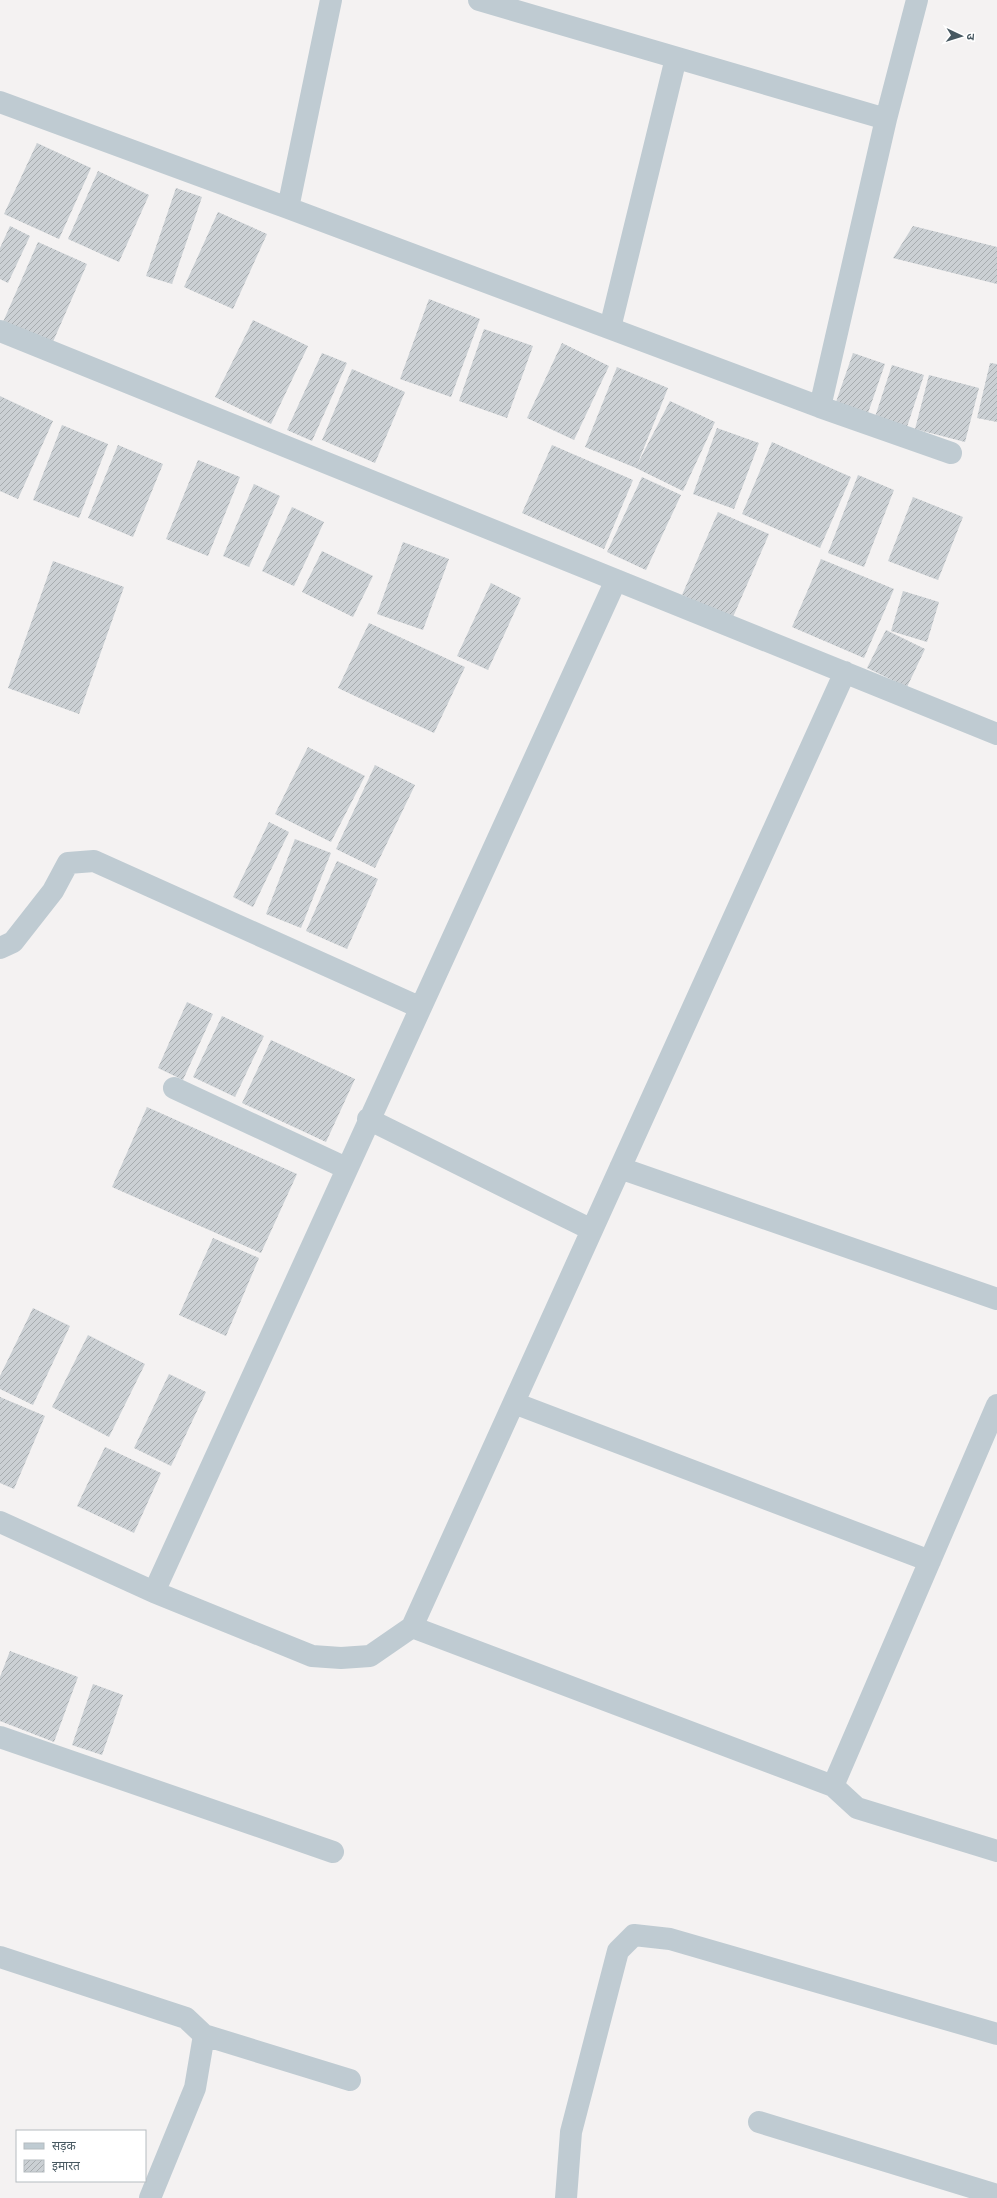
<svg xmlns="http://www.w3.org/2000/svg" width="997" height="2198" font-family="'Work Sans','Noto Sans Devanagari',sans-serif">
  <defs>
    <pattern id="building-hatch" width="6" height="6" patternUnits="userSpaceOnUse"><rect width="6" height="6" fill="#cbd0d4"/><path d="M-1 1l2-2M0 6l6-6M5 7l2-2" fill="none" stroke="#a7acaf"/></pattern>
  </defs>
  <rect width="100%" height="100%" fill="#f4f2f2"/>
  <path fill="url(#building-hatch)" d="M37,143L91,168L59,239L4,214Z
    M98,171L149,195L119,262L68,239Z
    M176,188L202,197L172,284L146,276Z
    M218,212L267,234L233,309L184,287Z
    M10,226L30,236L8,283L0,279V248Z
    M913,226L997,247V284L893,258Z
    M38,242L87,264L52,344L3,322Z
    M429,299L480,319L451,397L400,379Z
    M253,320L308,346L271,424L215,397Z
    M484,329L533,346L507,418L459,401Z
    M562,343L609,366L574,440L527,418Z
    M322,353L347,363L312,441L287,430Z
    M853,353L885,364L868,413L836,402Z
    M990,363L997,364V422L977,418Z
    M892,365L924,375L907,427L875,417Z
    M617,367L668,388L637,465L670,401L715,422L683,491L636,468L585,447Z
    M352,369L405,392L375,463L322,440Z
    M929,375L979,388L965,442L915,429Z
    M0,396L53,421L18,499L0,491Z
    M62,425L108,444L79,518L33,500Z
    M717,428L759,443L734,509L693,494Z
    M772,442L851,477L820,548L742,514Z
    M118,445L163,464L133,537L88,518Z
    M552,445L633,480L604,549L522,513Z
    M198,460L240,477L208,556L166,539Z
    M858,475L894,490L864,567L828,553Z
    M642,477L681,495L646,570L607,552Z
    M254,484L280,496L249,567L223,556Z
    M913,497L963,517L938,580L888,561Z
    M292,507L324,522L294,586L262,571Z
    M718,512L769,534L733,617L682,595Z
    M403,542L449,559L423,630L377,614Z
    M322,551L373,576L353,617L302,592Z
    M821,559L894,589L864,658L792,627Z
    M53,561L124,587L79,714L8,688Z
    M491,583L521,598L488,670L457,656Z
    M903,591L939,602L927,642L891,631Z
    M369,623L465,667L434,733L338,688Z
    M886,630L925,649L907,687L867,668Z
    M308,747L365,776L331,842L275,814Z
    M375,765L415,785L375,868L336,849Z
    M269,822L289,832L253,907L233,897Z
    M295,839L331,853L301,928L266,914Z
    M337,861L378,879L347,949L306,931Z
    M187,1002L213,1014L183,1080L158,1068Z
    M222,1016L264,1036L235,1097L193,1077Z
    M271,1040L355,1079L326,1142L242,1103Z
    M147,1107L297,1174L261,1253L112,1187Z
    M213,1238L259,1258L226,1336L179,1315Z
    M33,1308L70,1326L33,1405L0,1389V1376Z
    M88,1335L145,1364L109,1437L52,1407Z
    M169,1374L206,1392L171,1466L134,1448Z
    M0,1397L45,1416L14,1489L0,1483Z
    M105,1447L161,1473L134,1533L77,1506Z
    M10,1651L78,1677L54,1742L0,1721V1677Z
    M93,1684L123,1695L102,1755L72,1745Z"/>
  <g fill="none" stroke-linecap="round" stroke-linejoin="round">
    <path stroke="#bfcbd2" stroke-width="22" d="M479,0L886,119
      M0,102L288,208L331,0
      M288,208L820,407L886,119L917,0
      M610,328L676,58
      M0,331L997,734
      M820,407L951,453
      M0,948L13,942L53,891L68,863L94,861L419,1007
      M174,1088L346,1168
      M368,1119L592,1230
      M620,1168L997,1299
      M514,1403L930,1561
      M0,1522L154,1592L312,1656L341,1658L370,1656L412,1627L845,672
      M154,1592L616,580
      M412,1627L833,1786L997,1405
      M0,1737L333,1852
      M833,1786L857,1808L997,1851
      M0,1957L186,2018L204,2035L195,2088L150,2198
      M204,2035L350,2080
      M759,2122L997,2195
      M566,2198L571,2132L618,1951L634,1935L670,1939L997,2034"/>
  </g>
  <rect x="16" y="2130" width="130" height="52" fill="#ffffff" stroke="#b5bcc0"/>
  <rect x="24" y="2143" width="20" height="6" fill="#bfcbd2" stroke="#b5bcc0"/>
  <text x="52" y="2150" font-size="12" fill="#475861">सड़क</text>
  <rect x="24" y="2160" width="20" height="12" fill="url(#building-hatch)" stroke="#b5bcc0"/>
  <text x="52" y="2170" font-size="12" fill="#475861">इमारत</text>
  <g transform="translate(961 36) rotate(94)" stroke="#ffffff" stroke-width="3" paint-order="stroke">
  <path d="M0-3L7 15L0 10L-7 15Z" fill="#475861"/>
  <text y="-6" font-size="11" font-weight="bold" text-anchor="middle" fill="#475861">उ</text>
  </g>
</svg>
